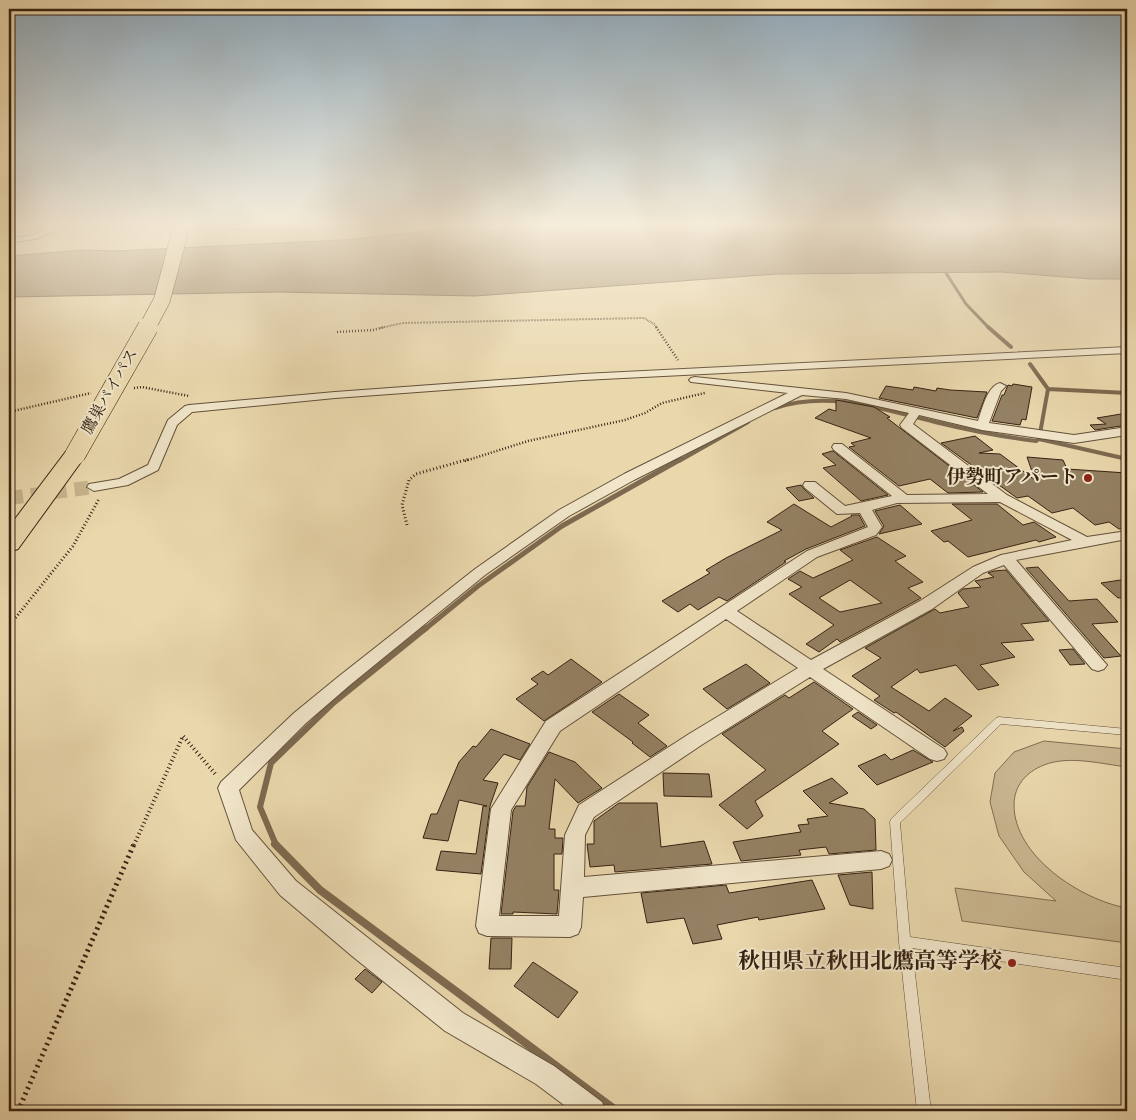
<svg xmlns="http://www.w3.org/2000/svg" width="1136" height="1120" font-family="'Sorts Mill Goudy','Noto Serif JP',serif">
  <rect width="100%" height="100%" fill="#ead8ad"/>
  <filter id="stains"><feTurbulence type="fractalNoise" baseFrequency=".004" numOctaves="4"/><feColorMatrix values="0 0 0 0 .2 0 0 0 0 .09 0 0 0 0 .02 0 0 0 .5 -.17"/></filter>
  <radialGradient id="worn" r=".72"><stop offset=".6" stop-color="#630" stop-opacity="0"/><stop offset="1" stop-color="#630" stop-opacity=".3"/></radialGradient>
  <path fill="#cbb993" stroke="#806e53" d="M223,224H461L243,231L223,228Z
    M1044,741L1127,749V767C1102,764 1069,755 1044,765C1026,772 1014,786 1014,805C1014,856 1081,900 1127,908V943L962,921L955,888L1056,901L1024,872L999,836L990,802L995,773L1014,752Z"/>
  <path fill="#ad9a79" stroke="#7d6a50" d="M602,224L663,226L706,224H1127V279H1090L1001,272L777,274L475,296L278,292L9,297V256L83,250L115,251L343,240L455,228L493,230Z"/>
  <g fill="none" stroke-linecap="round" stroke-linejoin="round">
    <path stroke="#7d6a50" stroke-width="3" d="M946,273L966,304L989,328"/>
    <path stroke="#7d6a50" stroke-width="4" d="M988,327L1011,347
      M1048,389L1127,393
      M775,408C829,390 882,409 935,422C968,430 1002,437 1036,441L1039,439L1048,389L1030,364
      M1039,439L1127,459
      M679,461L748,422"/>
    <path stroke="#7d6a50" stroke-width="5" d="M424,630L478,586L562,526L681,459"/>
    <path stroke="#7d6a50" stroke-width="6" d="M276,845L260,807L271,763L332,704L426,628"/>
    <path stroke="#7d6a50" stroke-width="8" d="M275,844L320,890L617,1111"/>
  </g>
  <path fill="#948163" stroke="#362213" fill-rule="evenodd" d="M1013,384L1032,387L1026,420L1022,419L1020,425L992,421L1002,395H1004L1008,385L1012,386Z
    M886,386L913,390L914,387L936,391L937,388L950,390L987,392L977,418L879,398Z
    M836,400L874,407L890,417L887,418L983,492L948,493L930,479L899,486L849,447L855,446L851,443L871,438L815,418L829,409L836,411Z
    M1127,413V425L1095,430L1090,425L1106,424L1097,418Z
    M975,436L993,450L979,453L1000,454L1035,480L1027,457L1063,460L1067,469L1127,473V528L1119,529L1109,522L1095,525L1073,508L1052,513L1028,496L1017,498L941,443Z
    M832,451H833L888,495L861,501L823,468L836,465L822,454Z
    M801,485L804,489L814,498L799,501L786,488Z
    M794,504L831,527L852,516L851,515H859L865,526L806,549L784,561L786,562L727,601L719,597L698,610L690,604L678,612L662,601L710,573L706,570L726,558L782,530L767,522Z
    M952,504H997L1023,525L1034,522L1056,537L1039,542L1036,540L968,557L948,541L944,542L931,531L972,520Z
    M900,505L922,524L879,534L884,526L875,511Z
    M877,537L906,556L895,561L923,582L908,588L921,598L840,642L837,639L819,652L806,644L834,625L789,594L802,587L788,579L800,571L813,578L853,560L840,550ZM850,580L882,603L840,612L819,598Z
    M1038,567L1069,601L1097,599L1118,622L1092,624L1121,656L1104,658L1026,568Z
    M1006,570L1049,621L1021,624L1034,640L1001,643L1015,657L980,665L999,685L978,690L956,665L920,673L917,669L891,687L929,711L945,698L972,716L953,731L962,727L964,731L945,747L896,712L894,713L874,700L880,696L852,676L881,658L865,648L935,609L940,613L969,607L958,593L963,589L981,587L975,581L994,577L988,573L994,571Z
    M1127,579V597L1118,598L1101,583Z
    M1073,649L1085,664L1070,665L1059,650Z
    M571,659L602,682L544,721L516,699L538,684L531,679L543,671L548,675Z
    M746,664L770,683L727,709L703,689Z
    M814,682L853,709L822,731L839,744L755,801L763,816L747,829L719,805L766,770L722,734L785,695L789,698Z
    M619,694L649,715L638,723L667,746L650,757L632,743L633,742L592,712Z
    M858,712L877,725L871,729L852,716Z
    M491,729L530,744L520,760L504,754L483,780L498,783L490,806L481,874L436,870L441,851L476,854L483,806H487L459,800L448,841L423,838L431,814H437L459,762L473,746L476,747Z
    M913,750L933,762L877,785L858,766L885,754L891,760Z
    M549,752L575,762L602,788L578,803L555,779L549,829H555V838H563L562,854H554V890H559L557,914L513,912V914H501L513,811L516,806H525L527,787Z
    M663,773L709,774L712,797L664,796Z
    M832,778L848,793L829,803L864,809L875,819L876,850L829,854L826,847L799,850L801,855L741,861L733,842L801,832L798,825L809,824L807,819L828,816L803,791Z
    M619,803H657L661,847L704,841L712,864L615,872L614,865L590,867L587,844H594V821Z
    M872,872L873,909L850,905L838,875Z
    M812,880L825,909L759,920L758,917L717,925L722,939L693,944L684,918L647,923L641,893L726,885L729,893Z
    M491,938H512L511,969H489Z
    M533,962L578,992L558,1018L514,986Z
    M365,969L382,982L372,993L355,979Z"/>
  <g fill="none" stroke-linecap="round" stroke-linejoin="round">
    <path stroke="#c6b48e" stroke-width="14" stroke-dasharray="14 8" stroke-linecap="butt" d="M9,498L94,487"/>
    <g stroke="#63503a" stroke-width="1">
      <path id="service" d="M999,717L1127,729V735L1001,724L900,823L910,937L1127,968V980L912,948L931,1111H917L899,942L890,822L891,819L996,718Z"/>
    </g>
    <g stroke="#63503a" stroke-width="2">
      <path id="minor" d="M47,224H55L52,233L35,239L9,243V239L33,235L45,230Z
        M1127,347V353L583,380L335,398L192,412L177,425L158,470L128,485L94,491L87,487L89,484L119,479L148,465L168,420L185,406L189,405L335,392L583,374Z
        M695,377L846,393L978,421C982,410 987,386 1000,383L1006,386L1001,391L989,423L1074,435L1127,427V435L1074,443L982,430L919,415L913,424L1007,495L1087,537L1127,531V539L1016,560L1107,665L1104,669L1098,671L1092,669L1004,565L983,573L932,609L823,669L944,749L947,754L944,759L937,761L930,759L810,677L703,744L594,817L585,835L584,877L881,851L889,854L892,860L889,866L881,869L583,897L581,927L578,934L570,937L487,936L479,933L476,926L491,809L546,721L807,551L868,527L860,513L837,514L805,488L803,485L805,482H815L845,506L892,496L834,450L832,447L834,444H842L907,495L988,494L902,428L900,425L909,413L846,399L802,395L634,480L569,516L485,575L350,685L306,723L239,790L252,830L296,881L463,1013L554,1066L602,1102L606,1111H572L536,1084L445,1031L352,956L280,895L236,840L218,788L221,782L294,713L338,677L475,569L559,510L624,474L788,393L691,382L689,380L691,378ZM1000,502L1072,540L1001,555L973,567L920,601L811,660L737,611L817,557L876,535L882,527L872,510L897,503ZM726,619L798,668L689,734L579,805L565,835L559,916H499L511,810L560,731Z"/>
    </g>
    <g stroke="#362213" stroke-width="2">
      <path id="trunk" d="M75,448L83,450L86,455L18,549L9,552V527L67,450Z"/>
    </g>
    <path stroke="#362213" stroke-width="2" stroke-dasharray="0.5 1" stroke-linecap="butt" d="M380,328L403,323L644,318L654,324L657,328"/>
    <path stroke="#362213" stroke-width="2.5" stroke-dasharray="1 2" stroke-linecap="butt" d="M656,327L678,360
      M337,332L373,330L385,327
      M134,388L142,387L189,396
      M9,412L91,393
      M465,461L528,441L625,420L645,413L662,403L705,393"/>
    <path stroke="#362213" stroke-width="3" stroke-dasharray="1 2.5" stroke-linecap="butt" d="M407,525L402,505L409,480L416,474L469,459
      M9,626L73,546L99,499"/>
    <path stroke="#362213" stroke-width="4" stroke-dasharray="1 3" stroke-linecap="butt" d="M134,845L183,736L217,776"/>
    <path stroke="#362213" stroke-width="5" stroke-dasharray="2 4" stroke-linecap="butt" d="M18,1111L134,844"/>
    <use href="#service" fill="#f1e6ca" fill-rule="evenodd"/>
    <use href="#minor" fill="#f1e6ca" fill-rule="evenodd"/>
    <use href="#trunk" fill="#ead8ad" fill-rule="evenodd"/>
    <g stroke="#362213" stroke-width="17" stroke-linecap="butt">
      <path id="trunk-bridge-far1" d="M147,328L162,300L180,232"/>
    </g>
    <g stroke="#362213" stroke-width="21" stroke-linecap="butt">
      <path id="trunk-bridge" d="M75,455L148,327"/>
    </g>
    <use href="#trunk-bridge-far1" stroke="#ead8ad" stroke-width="16"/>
    <use href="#trunk-bridge" stroke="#ead8ad" stroke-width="20"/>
  </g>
  <linearGradient id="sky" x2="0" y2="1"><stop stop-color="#90aabc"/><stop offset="0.59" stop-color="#f6edda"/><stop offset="1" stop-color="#f6edda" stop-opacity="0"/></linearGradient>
  <rect width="1136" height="381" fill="url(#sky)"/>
  <g fill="#8f2418" stroke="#f1e6ca" stroke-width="2">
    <circle cx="1088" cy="478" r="5"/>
    <circle cx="1012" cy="963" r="5"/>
  </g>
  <g text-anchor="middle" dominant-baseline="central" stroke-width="4" stroke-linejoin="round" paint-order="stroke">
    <g font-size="16" fill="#362213" stroke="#f1e6ca">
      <text transform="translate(111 392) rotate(-60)">鷹巣バイパス</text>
    </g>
    <g font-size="19" font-weight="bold" fill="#362213" stroke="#f1e6ca" text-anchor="end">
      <text x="1078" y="478">伊勢町アパート</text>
    </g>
    <g font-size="22" font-weight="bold" fill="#362213" stroke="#f1e6ca" text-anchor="end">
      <text x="1002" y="963">秋田県立秋田北鷹高等学校</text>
    </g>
  </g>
  <rect width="1136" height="1120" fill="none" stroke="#ead8ad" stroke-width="30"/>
  <rect x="10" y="10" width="1116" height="1100" fill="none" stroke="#362213" stroke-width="2.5"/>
  <rect x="15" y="15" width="1106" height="1090" fill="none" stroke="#362213"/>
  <rect width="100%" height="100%" filter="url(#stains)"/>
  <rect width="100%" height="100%" fill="url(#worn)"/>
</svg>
